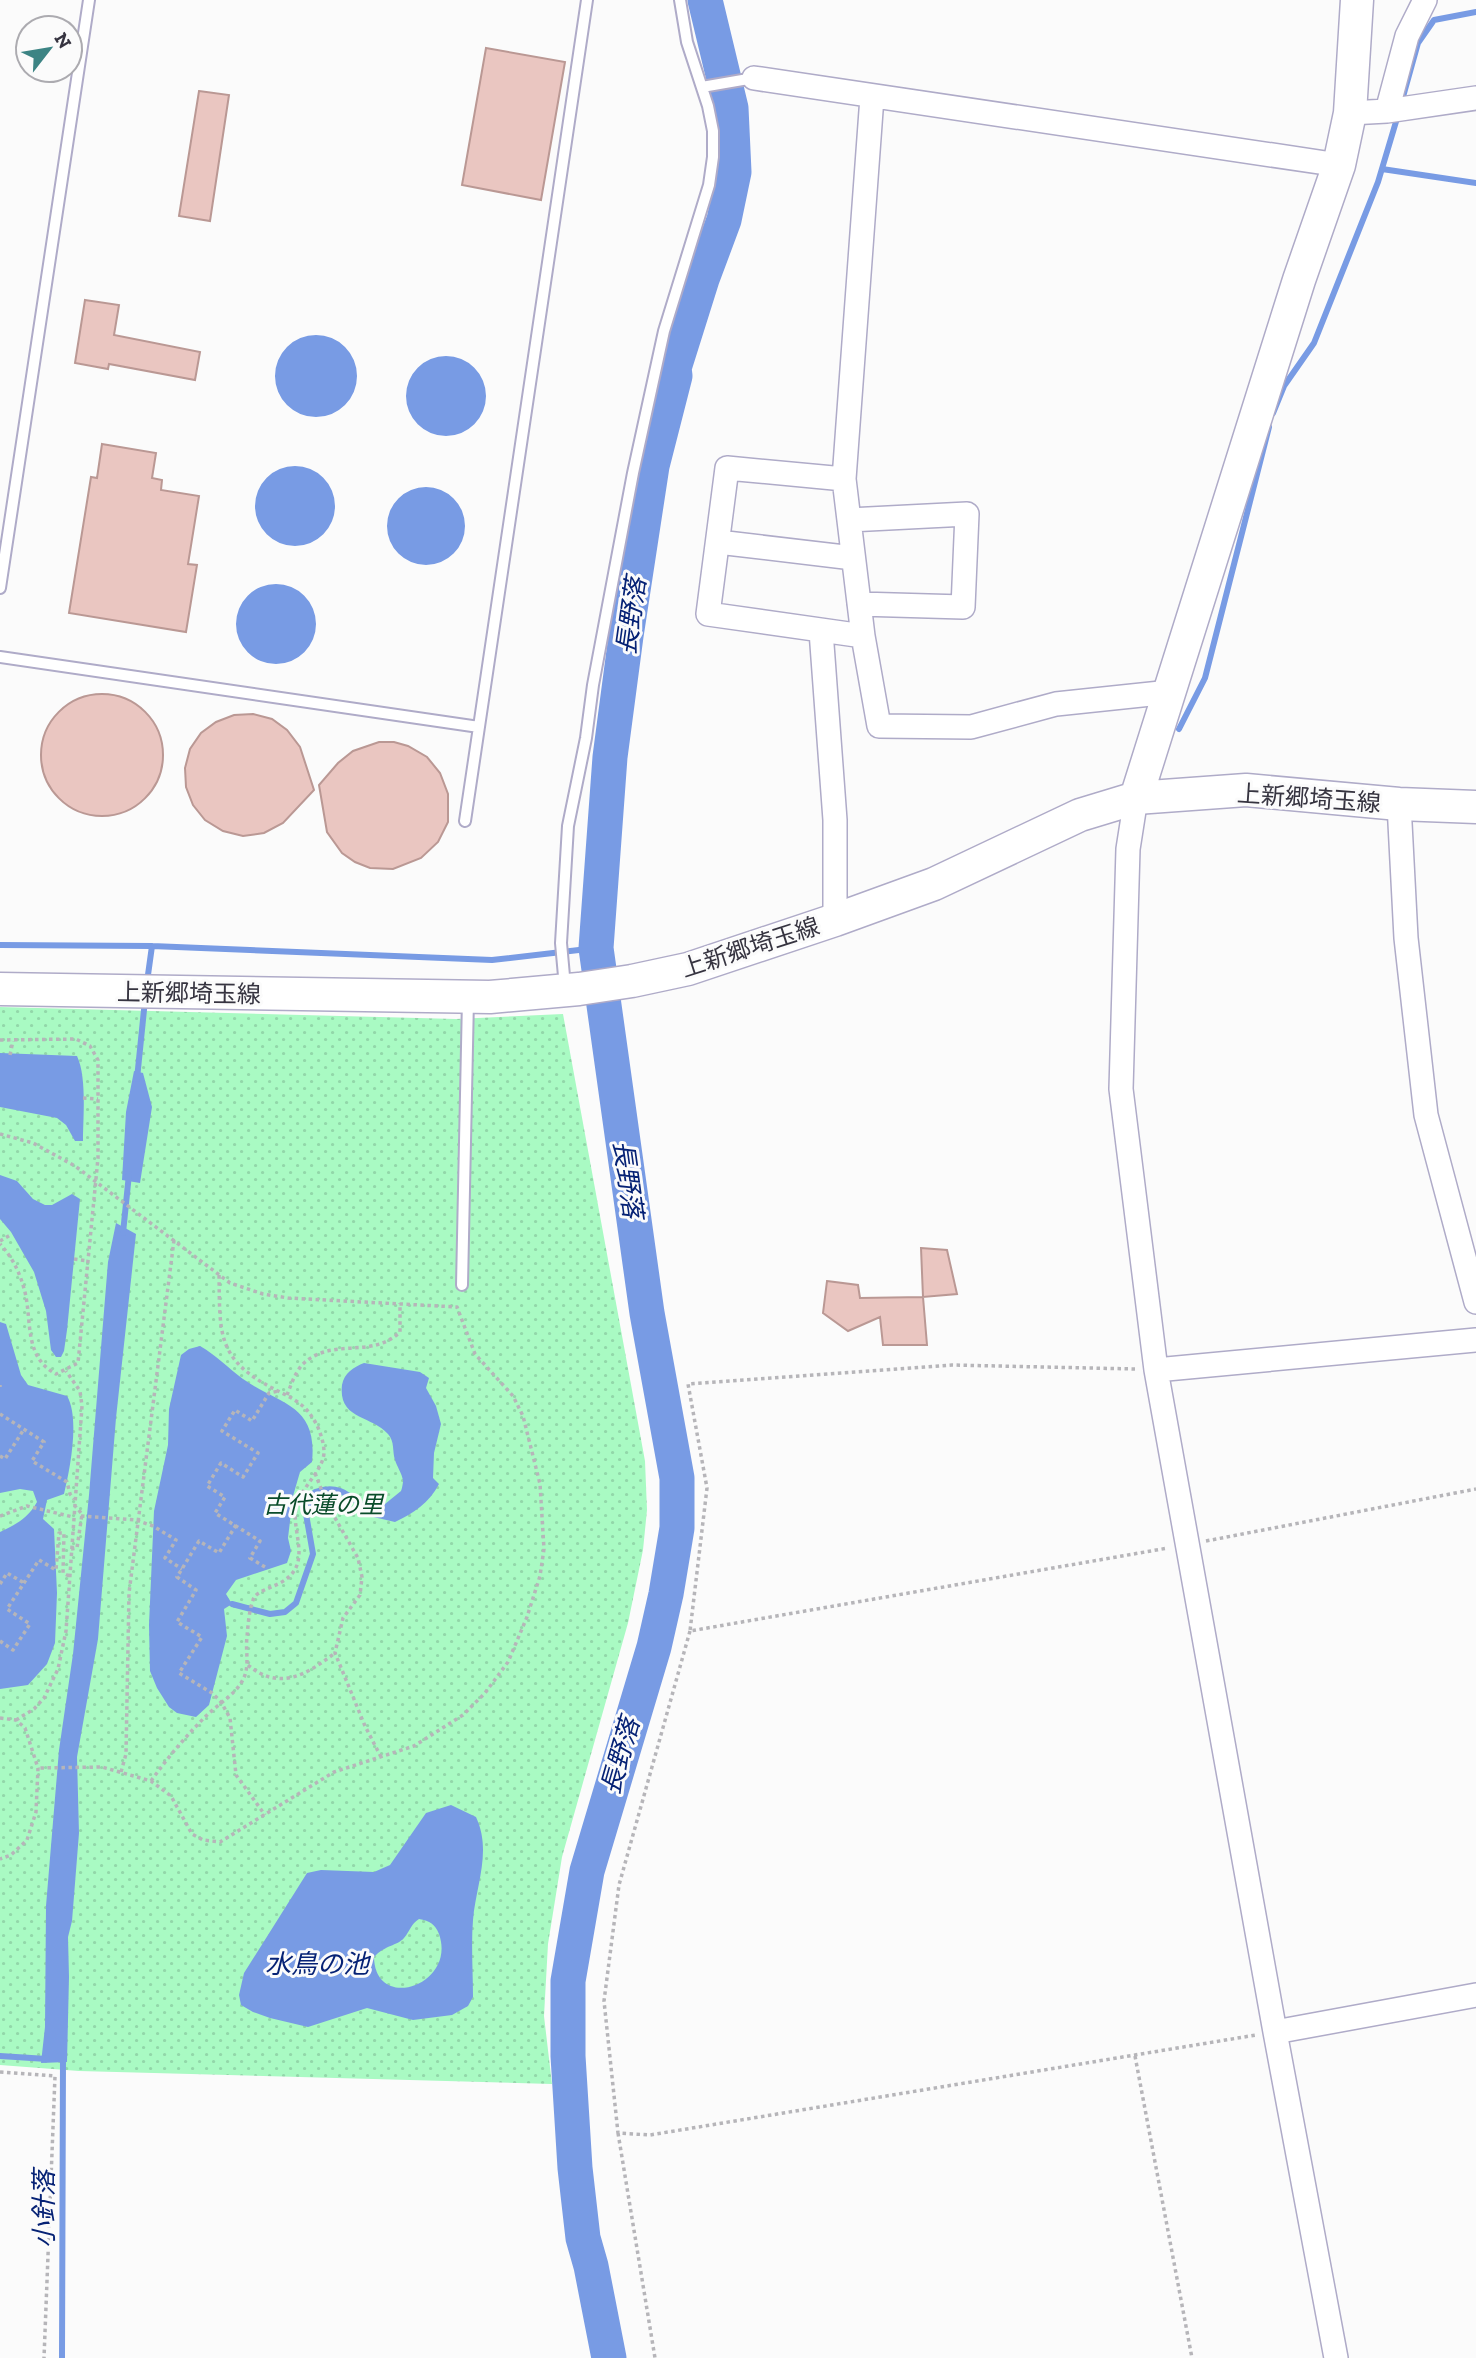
<svg xmlns="http://www.w3.org/2000/svg" width="1476" height="2358" font-family="'Zilla Slab','Noto Sans JP',serif">
  <defs>
    <pattern id="park-dots" width="8" height="8" patternUnits="userSpaceOnUse" patternTransform="scale(1.75)"><rect width="8" height="8" fill="#a9fac3"/><path d="M2 2h.1M6 6h.1" fill="none" stroke="#92d7a9" stroke-width="1.8" stroke-linecap="round"/></pattern>
  </defs>
  <rect width="100%" height="100%" fill="#fbfbfb"/>
  <path fill="url(#park-dots)" d="M0,1007L456,1019L563,1014L645,1461L647,1510L643,1550L628,1623L562,1857L548,1944L544,2016L552,2084L79,2071L0,2065Z"/>
  <path fill="#789be4" fill-rule="evenodd" d="M275 376a41 41 0 1 1 82 0a41 41 0 1 1-82 0Z
    M406 396a40 40 0 1 1 80 0a40 40 0 1 1-80 0Z
    M255 506a40 40 0 1 1 80 0a40 40 0 1 1-80 0Z
    M387 526a39 39 0 1 1 78 0a39 39 0 1 1-78 0Z
    M236 624a40 40 0 1 1 80 0a40 40 0 1 1-80 0Z
    M0,1053L77,1056C87,1077 83,1117 83,1141H75L66,1125L57,1118L0,1107Z
    M134,1071L143,1073L152,1107L140,1183L122,1180L126,1112Z
    M0,1175L17,1181L33,1199L45,1205H52L72,1194L80,1199L67,1330L64,1351L61,1357H56L51,1350L46,1311L34,1272L11,1232L0,1219Z
    M116,1223L136,1234L116,1418L98,1639L77,1757L79,1833L72,1921L68,1937L69,1977L67,2062L41,2063L45,2027L46,1906L59,1750L73,1654L89,1495L108,1262Z
    M0,1322L6,1324L21,1375L28,1385L67,1396C80,1418 70,1469 64,1494L47,1500L43,1519L54,1529L57,1593L55,1643L47,1664L28,1685L0,1689V1532C17,1524 28,1518 37,1502L33,1491L20,1489L0,1493Z
    M200,1346C216,1355 228,1368 243,1379C280,1405 318,1404 312,1462L300,1472L293,1496L288,1538L291,1551L287,1563L236,1580L226,1594L232,1604L224,1609L227,1636L209,1705L196,1717L177,1713L169,1707L157,1688L150,1671L149,1625L154,1511L168,1445L169,1409L181,1355L189,1349Z
    M364,1363L420,1372L429,1378L426,1388L436,1406L441,1424L434,1453L433,1478L439,1484C429,1503 414,1513 395,1522L369,1516L365,1508L385,1504L401,1491C402,1489 403,1483 403,1481C402,1473 397,1467 395,1460C392,1451 395,1442 388,1434C372,1415 338,1420 342,1385C344,1373 354,1367 364,1363Z
    M451,1805L476,1817C492,1851 476,1885 473,1920C471,1945 473,1971 473,1997L468,2006L452,2015L413,2020L367,2008L308,2027L270,2018L253,2012L241,2005L239,1995L244,1973L307,1873L321,1870L374,1872L390,1865L426,1813ZM419,1919C430,1921 435,1924 439,1934C457,1985 375,2013 374,1957C385,1945 397,1946 404,1938C410,1931 411,1924 419,1919Z"/>
  <g fill="none" stroke-linecap="round" stroke-linejoin="round">
    <path stroke="#789be4" stroke-width="6" d="M1401,104L1418,43L1434,20L1476,12
      M1382,169L1476,183
      M1273,413L1284,386L1314,343L1378,182L1398,115
      M1179,729L1205,678L1269,427
      M0,945L152,946L492,960L596,948
      M147,982L152,946
      M137,1079L145,1000
      M123,1233L129,1174
      M232,1604L270,1614L285,1612L296,1603L313,1554L306,1514L315,1492C338,1484 347,1494 365,1508
      M0,2056L47,2059
      M62,2358L63,2056"/>
    <path stroke="#789be4" stroke-width="35" d="M609,2358L591,2266L583,2238L575,2168L568,2056V1981L587,1871L654,1647L666,1594L677,1528V1478L647,1313L596,948L610,757L626,636L652,466L675,376L674,368L702,279L724,220L734,172L731,108L705,0"/>
  </g>
  <path fill="#eac6c1" stroke="#ba9894" stroke-width="2" d="M486,48L565,62L541,200L462,185Z
    M199,91L229,95L210,221L179,216Z
    M85,300L119,305L114,335L200,352L195,380L109,364L108,369L75,363Z
    M102,444L156,453L152,478L162,480L161,490L199,496L188,564L197,565L186,632L69,613L91,477L97,478Z
    M41 755a61 61 0 1 1 122 0a61 61 0 1 1-122 0Z
    M253,714L272,719L287,730L300,747L314,790L283,823L264,833L243,836L223,831L205,820L193,805L186,787L185,768L190,749L201,733L216,722L234,715Z
    M379,742H394L408,746L427,757L440,773L448,794V822L438,842L421,858L393,869L370,868L355,862L342,853L327,832L319,785L338,763L353,751Z
    M921,1248L947,1250L957,1294L923,1297Z
    M827,1281L858,1285L860,1298L923,1297L927,1345H883L880,1317L848,1331L823,1313Z"/>
  <g fill="none" stroke-linecap="round" stroke-linejoin="round">
    <g stroke="#afabc8" stroke-width="14">
      <path id="lane" d="M702,87L754,78
        M0,588L89,0
        M0,657L479,727
        M465,821L587,0
        M565,987L561,943L568,826L586,738L593,685L633,473L664,331L709,185L713,157V131L708,106L687,42L680,0
        M462,1285L468,999"/>
    </g>
    <g stroke="#afabc8" stroke-width="26">
      <path id="street" d="M754,78L1339,165
        M1387,111L1407,36L1425,0
        M1350,113L1387,111L1476,98
        M844,479L727,468L708,614L863,636L879,726L971,727L1056,704L1170,692
        M849,520L967,514L963,607L859,604
        M718,542L853,558
        M821,631L835,820V920
        M863,636L844,479L872,97
        M1136,798L1128,849L1121,1089L1156,1370L1275,2032L1336,2358
        M1399,804L1406,938L1426,1115L1476,1302
        M1156,1370L1476,1340
        M1275,2032L1476,1995"/>
    </g>
    <g stroke="#afabc8" stroke-width="35">
      <path id="secondary" d="M1136,798L1299,280L1339,165L1350,113L1357,0
        M0,989L490,997L579,989L632,981L688,969L835,920L934,884L1080,815L1136,798L1246,790L1399,804L1476,807"/>
    </g>
    <path stroke="#b6b5b9" stroke-width="3.5" stroke-dasharray="3.5 3.5" stroke-linecap="butt" d="M0,1040L76,1039L90,1046L98,1060V1158L78,1363L56,1374C24,1357 32,1322 25,1292C20,1273 13,1258 0,1244
      M10,1055L13,1041
      M83,1098L98,1099
      M0,1134L33,1143L75,1166L230,1283L263,1294L288,1298L457,1307L475,1354L513,1396L523,1416L540,1484L544,1549L540,1576L527,1617L508,1662L485,1693L463,1715L414,1746L334,1772L220,1842L203,1840L192,1834L171,1796L151,1781L102,1767L38,1768
      M0,1241L12,1234
      M74,1259L88,1261
      M1135,1369L952,1365L688,1384L707,1488L690,1631L1168,1548
      M0,1385V1387
      M287,1395C291,1385 295,1373 302,1365C331,1336 371,1360 400,1332V1303
      M0,1414L44,1442L32,1461L67,1482L70,1494L74,1499
      M0,1456L5,1459L24,1429
      M315,1473L327,1504L358,1558L362,1577L360,1595L343,1618L335,1653L365,1726L381,1757
      M0,1516L27,1506L73,1517
      M81,1516L136,1520L153,1526L176,1540L165,1558L182,1569
      M236,1525L219,1553L199,1541L177,1577L196,1590L177,1622L202,1637L179,1673L212,1693L221,1702L230,1718L236,1775L265,1815
      M1206,1541L1476,1489
      M71,1549L77,1548L82,1514L75,1506
      M265,1567L250,1558L260,1541L215,1513L225,1497L207,1486L221,1463L243,1477L258,1453L222,1431L235,1410L252,1421L269,1393L279,1391
      M0,1584L7,1573L24,1583
      M690,1631L619,1885L604,2001L618,2133L650,2135L1256,2035
      M0,1641L13,1650L30,1624L7,1609L39,1560L56,1570L59,1533H64L63,1573L69,1576
      M248,1665C280,1692 307,1674 335,1653
      M0,1718L16,1720L25,1728L38,1768L36,1812L27,1840L11,1855L0,1859
      M16,1720L34,1709L44,1698L58,1669L66,1631L82,1406L80,1391L66,1371
      M121,1772L126,1754L129,1593L174,1240
      M151,1781C168,1757 186,1736 206,1716C217,1705 233,1696 241,1683C251,1668 245,1653 247,1637C248,1625 249,1611 253,1600C256,1588 283,1588 294,1571C306,1553 292,1528 296,1508C300,1488 324,1470 324,1452C324,1441 318,1425 312,1417C304,1403 288,1396 274,1389C216,1359 220,1333 219,1274
      M1135,2056L1192,2358
      M0,2072L55,2076L44,2358
      M618,2133L655,2358"/>
    <use href="#lane" stroke="#fff" stroke-width="10"/>
    <use href="#street" stroke="#fff" stroke-width="23"/>
    <use href="#secondary" stroke="#fff" stroke-width="32"/>
  </g>
  <g text-anchor="middle" dominant-baseline="central" stroke-width="6" stroke-linejoin="round" paint-order="stroke">
    <g font-size="24" fill="#363440" stroke="#fbfbfb">
      <text transform="translate(1309 798) rotate(4)">上新郷埼玉線</text>
      <text transform="translate(750 947) rotate(-18)">上新郷埼玉線</text>
      <text transform="translate(189 993) rotate(1)">上新郷埼玉線</text>
    </g>
    <g font-size="24" font-style="italic" fill="#0a4c2a" stroke="#fbfbfb">
      <text x="323" y="1504">古代蓮の里</text>
    </g>
    <g font-size="26" font-style="italic" fill="#062275" stroke="#fbfbfb">
      <text transform="translate(631 616) rotate(-82)">長野落</text>
      <text transform="translate(628 1179) rotate(82)">長野落</text>
      <text transform="translate(620 1756) rotate(-74)">長野落</text>
      <text x="317" y="1964">水鳥の池</text>
      <text transform="translate(44 2209) rotate(-90)">小針落</text>
    </g>
  </g>
  <g transform="translate(49 49) rotate(59)"><circle r="33" fill="#fbfbfb" stroke="#acabb0" stroke-width="2"/>
  <path d="M0-5L12 26L0 18L-12 26Z" fill="#3c8484"/>
  <text y="-10" font-size="19" font-weight="bold" text-anchor="middle" fill="#363440">N</text>
  </g>
</svg>
